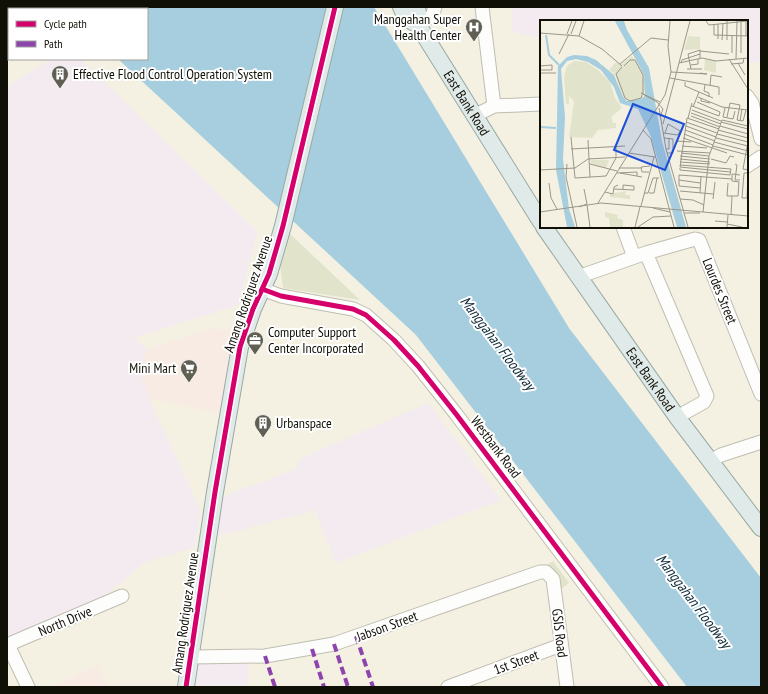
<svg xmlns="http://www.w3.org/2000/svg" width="768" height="694" font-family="'PT Sans Narrow',sans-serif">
  <rect width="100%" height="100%" fill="#f4f1e2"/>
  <path fill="#f8ebe3" d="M212,328L238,332L224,414L149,398L139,369L147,349Z
    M97,665L108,687H51Z"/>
  <path fill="#f3ebf0" d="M512,7H760L761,63L747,62V21H541V38L512,32Z
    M52,59H81L258,232L238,305L134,338L147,349L139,369L149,398L200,510L195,547L146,562L105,595L11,636L7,635V86Z
    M428,403L501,500L336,563L315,510L212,538L224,496L296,469L299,459Z
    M198,661H248L249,687H194Z"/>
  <path fill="#e1e3ca" d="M289,233L360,300L283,288L280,265Z
    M553,561L569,583L557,592L541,569Z"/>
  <path fill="#a6cede" d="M7,7H374L569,328L761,578V687H687L416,335L118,59H147V9H9V44L7,45Z"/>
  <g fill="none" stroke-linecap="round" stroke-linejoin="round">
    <g stroke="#c0bdb2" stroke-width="15">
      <path id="minor" d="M482,7L494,106
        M418,25L432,16L435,7
        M747,96L752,103L761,139
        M474,116L494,106L541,104
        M747,166L761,157
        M623,227L634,257
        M646,253L707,396L704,402L677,417
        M578,277L646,253L695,239L699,240L761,394
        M262,289L281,296L353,309L366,315L394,340L418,366L456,414L662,687
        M710,461L721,455L761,442
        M553,579L567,687
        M7,645L122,596
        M8,645L28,687
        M191,657L265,656L334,644L540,572H546L553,579
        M448,687L561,645"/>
    </g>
    <g stroke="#98a9a3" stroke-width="18">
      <g id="major">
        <path id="s1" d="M401,7L406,18L418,25L541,222"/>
        <path d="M416,7L418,12V25"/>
        <path id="s2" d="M544,227L677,417L761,528"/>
        <path d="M186,687L215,492L240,347L253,309L269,274L283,226L335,7"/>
      </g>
    </g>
    <use href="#minor" stroke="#fdfdfb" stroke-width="13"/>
    <use href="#major" stroke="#e0eae9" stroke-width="16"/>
    <path stroke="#8e44ad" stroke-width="4" stroke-dasharray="8 4" stroke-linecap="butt" d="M356,636L373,687
      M334,644L348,687
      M312,649L324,687
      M265,656L275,687"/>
    <g stroke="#fff" stroke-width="8">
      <path id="cycleway" d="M262,289L281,296L353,309L366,315L394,340L418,366L456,414L662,687
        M186,687L215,492L240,347L253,309L269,274L283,226L335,7"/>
    </g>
    <use href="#cycleway" stroke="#d6006c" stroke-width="5"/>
  </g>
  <defs>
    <g id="hospital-pin" transform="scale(0.9)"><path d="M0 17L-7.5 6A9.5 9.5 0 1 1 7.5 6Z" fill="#605f54" stroke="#fff"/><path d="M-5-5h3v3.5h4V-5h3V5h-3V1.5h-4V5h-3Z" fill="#fff"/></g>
    <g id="building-pin" transform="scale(0.9)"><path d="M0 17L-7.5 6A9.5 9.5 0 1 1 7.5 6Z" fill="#605f54" stroke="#fff"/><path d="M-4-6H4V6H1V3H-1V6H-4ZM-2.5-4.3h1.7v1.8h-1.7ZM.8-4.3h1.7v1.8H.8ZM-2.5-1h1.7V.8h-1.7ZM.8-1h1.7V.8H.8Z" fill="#fff"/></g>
    <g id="office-pin" transform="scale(0.9)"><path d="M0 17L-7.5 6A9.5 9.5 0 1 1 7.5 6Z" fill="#605f54" stroke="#fff"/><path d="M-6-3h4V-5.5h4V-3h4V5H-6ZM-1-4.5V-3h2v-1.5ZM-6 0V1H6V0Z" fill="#fff"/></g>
    <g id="supermarket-pin" transform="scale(0.9)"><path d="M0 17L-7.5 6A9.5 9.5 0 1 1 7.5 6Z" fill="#605f54" stroke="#fff"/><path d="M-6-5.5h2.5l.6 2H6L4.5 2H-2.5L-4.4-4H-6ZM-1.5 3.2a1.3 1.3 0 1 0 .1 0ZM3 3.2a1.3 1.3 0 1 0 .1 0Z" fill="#fff"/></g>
  </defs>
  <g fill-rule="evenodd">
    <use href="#hospital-pin" x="474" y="27"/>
    <use href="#building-pin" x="60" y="74"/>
    <use href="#office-pin" x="255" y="340"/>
    <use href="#supermarket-pin" x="189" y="368"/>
    <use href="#building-pin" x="263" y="423"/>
  </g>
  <g text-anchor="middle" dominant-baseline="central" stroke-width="4" stroke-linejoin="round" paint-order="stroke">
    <g font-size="14" fill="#111007" stroke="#fff" text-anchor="start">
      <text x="461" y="19" text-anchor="end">Manggahan Super<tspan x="461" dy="16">Health Center</tspan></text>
      <text x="73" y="74">Effective Flood Control Operation System</text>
      <text x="268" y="332">Computer Support<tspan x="268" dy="16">Center Incorporated</tspan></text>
      <text x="176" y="368" text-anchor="end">Mini Mart</text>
      <text x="276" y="423">Urbanspace</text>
    </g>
    <g font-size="14" fill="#111007" stroke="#fff">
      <text stroke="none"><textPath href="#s1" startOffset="118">East Bank Road</textPath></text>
      <text transform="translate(720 291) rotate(68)">Lourdes Street</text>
      <text transform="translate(248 294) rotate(-71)">Amang Rodriguez Avenue</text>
      <text stroke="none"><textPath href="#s2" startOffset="186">East Bank Road</textPath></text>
      <text transform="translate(496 447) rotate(53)">Westbank Road</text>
      <text transform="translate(185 613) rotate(-82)">Amang Rodriguez Avenue</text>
      <text transform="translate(65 621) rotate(-23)">North Drive</text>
      <text transform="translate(387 626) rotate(-20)">Jabson Street</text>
      <text transform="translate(560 633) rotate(83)">GSIS Road</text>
      <text transform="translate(516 662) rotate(-20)">1st Street</text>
    </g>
    <g font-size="15" font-style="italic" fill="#122e3c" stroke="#fff">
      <text transform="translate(498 343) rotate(53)">Manggahan Floodway</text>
      <text transform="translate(694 601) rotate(53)">Manggahan Floodway</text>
    </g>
  </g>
  <g transform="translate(540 20)">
    <rect width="208" height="208" fill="#f4f1e2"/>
    <path d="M148,16L160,17V29L144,30ZM92,36L104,55L106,65L103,79L89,82L83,77L75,54L69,50L76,42L81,45ZM165,39L176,41V53L164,50ZM34,41L46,42L58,50L70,62L75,78L82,88L71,97L73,103H76V108L58,110L52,118L29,117L34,82L29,75V84H26L24,57L27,46ZM51,140H69L66,148L51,143ZM86,171L85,175H90V179L70,177V174ZM65,192L78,195L77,198L83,200V207H70L69,198L65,197Z" fill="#e1e3ca"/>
    <path d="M75,1H84L87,10L109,48L122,121L146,207H137L111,117L98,89L80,83L74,67L61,50L48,42L36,39L27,41L21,49L25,97L23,139L29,189L35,207H27L16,150L18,46L27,37L34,35L47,36L56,40L74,55L83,77L87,81L101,79L105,76L104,55Z" fill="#a6cede"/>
    <path fill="none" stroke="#a6cede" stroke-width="2" d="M6,15L9,35L19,45M0,107L16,108"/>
    <path fill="none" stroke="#99978a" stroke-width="1" d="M166,1L169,5L208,1M174,5V15L208,16M0,13L39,16L62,29L82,46M27,14L32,1M31,14L36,1M39,16L44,1M206,16V1M178,19V4M182,20L183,4M187,20V1M160,31L189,34M192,33V16M201,33V1M19,34L29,14M189,39L208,69M196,39L197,1M139,43L162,38L176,41L208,38M141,43L142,40L160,34M198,43L205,55M80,44L111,18L128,20M191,44L203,43L204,38M151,45L158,44V39M0,46L12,45V50H0M84,46L90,40H95L103,55V74M82,47L76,54L85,78L90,81L101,78L102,75M147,49H162M151,49L148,34L160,30V38M131,52L167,54L160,53M0,53H16M130,58L179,67V75M145,62V66L173,78M165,65L164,71L169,73V77M170,66L171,55L182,57M158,77L182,87L208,90M161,78V81L170,83M152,86L179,96L180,92L157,82M153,87L159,72M119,88L126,129L148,207M185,88L183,97L193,99L195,91M152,90L181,101M151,93L181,104M151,96L180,107M120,97L123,89L117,82L101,73L120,82M187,97L190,83L200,85L197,100L203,101L206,90M148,98L152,83M200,101L202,89M146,102L177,113M181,102L208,109M123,104L150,1M146,106L176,117M180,106L208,114M179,109L147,98L140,147L190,152M103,110L111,119L134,207M145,110L175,121M178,110L208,118M123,113L138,115L140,111L128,104L125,113M144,114L173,125M177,114L208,122M31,117L35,158L66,156L76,138V127M124,118L133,119V133H127M143,118L187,133M176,118L208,126M48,120L50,157M136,121L151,122M174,122L208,131M208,122L203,149L208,150M142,126L167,128M173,126L208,135M31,129L85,126M126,129H129V118M137,131L170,133M89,133L115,137M141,133L169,136M140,136L170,139M140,139L170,142M171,139L186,143L190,136L194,137M140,142L170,144M27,144L26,157L37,207M50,144L77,151M195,144L197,145L195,160H200M140,145L191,149L190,155L140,150V148M79,148H101M0,150L35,148L48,139L85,137M109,152H102L101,147L110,146M77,153L97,152V156M80,153L102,157M208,153H204L202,178H208M139,160L160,163M9,163L11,178L17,189M188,163L187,176H198L199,162L192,161V154L200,155M160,168L139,166V155L192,159M74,169L94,170V166M83,169V165L94,166M140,171L173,174M65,172L73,174L74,167L78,165M104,173H108L113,158H119M109,173H114L117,158M160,173L161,156M207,178L208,153M140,179L153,180L164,185M173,179L175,162M58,183L125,75L131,52L128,26L130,1M47,185L50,207M101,186L114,137M39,187L47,184L44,169M113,188L130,192M0,192L61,183L208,196M163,192L169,136L182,100L208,106M144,193H160M191,195L192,176M175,201L187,202M187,204L202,207M95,207L100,187M98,207L113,197L131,196M187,207L188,195"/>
    <path fill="#1d4ed8" fill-opacity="0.15" stroke="#1d4ed8" stroke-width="2" d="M93,84L144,104L125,150L74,130Z"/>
    <rect width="208" height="208" fill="none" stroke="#111007" stroke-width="2"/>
  </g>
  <rect width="768" height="694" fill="none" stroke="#111007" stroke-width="16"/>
  <rect x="8" y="8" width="140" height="52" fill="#ffffff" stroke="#a09f9c"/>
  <rect x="16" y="21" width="20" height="6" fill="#d6006c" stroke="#a09f9c"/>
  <text x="44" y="28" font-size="12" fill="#111007">Cycle path</text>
  <rect x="16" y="41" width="20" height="6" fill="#8e44ad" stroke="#a09f9c"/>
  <text x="44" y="48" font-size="12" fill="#111007">Path</text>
</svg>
